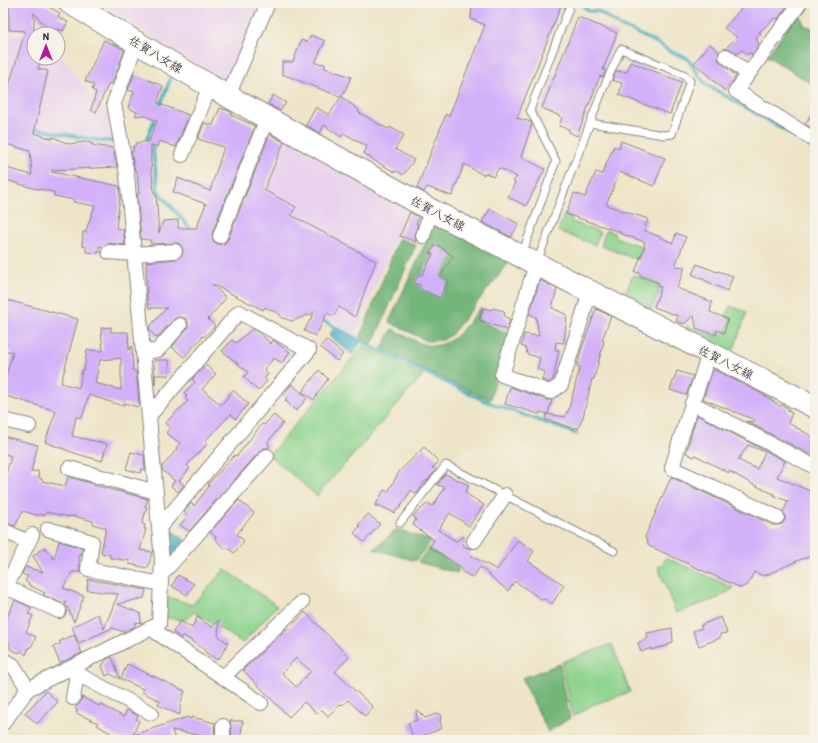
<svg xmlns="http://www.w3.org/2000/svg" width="818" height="743" font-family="'Patrick Hand','Klee One',sans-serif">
  <rect width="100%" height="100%" fill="#f7f3e8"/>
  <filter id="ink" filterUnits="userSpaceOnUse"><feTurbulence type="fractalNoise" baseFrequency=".025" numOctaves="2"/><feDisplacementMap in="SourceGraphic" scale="8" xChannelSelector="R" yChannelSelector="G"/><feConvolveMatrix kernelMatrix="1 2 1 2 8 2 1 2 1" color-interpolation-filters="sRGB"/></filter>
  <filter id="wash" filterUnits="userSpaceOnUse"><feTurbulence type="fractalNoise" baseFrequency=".012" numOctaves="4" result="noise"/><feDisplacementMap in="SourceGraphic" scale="16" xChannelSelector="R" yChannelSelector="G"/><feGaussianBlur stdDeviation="0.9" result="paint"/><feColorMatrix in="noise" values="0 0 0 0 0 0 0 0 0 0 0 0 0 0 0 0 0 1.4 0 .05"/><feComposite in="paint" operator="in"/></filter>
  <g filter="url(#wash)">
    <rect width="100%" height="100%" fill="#eee5c8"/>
    <path fill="#e9d2ee" d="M99,3H261L228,84Z
      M3,30L34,38V58H58V51L101,109L107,110L113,145L38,133L3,123Z
      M287,140L407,208L356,334L233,269L257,218Z"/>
    <path fill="#8fd48e" stroke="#587b64" d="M564,214L571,217L572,222L600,232L595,245L558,231Z
      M606,230L614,233L615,237L643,247L638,260L601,246Z
      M661,274L657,286L660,288L651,310L623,298L633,275L646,279V277Z
      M730,306L747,312L732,354L684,330L687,326L716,337L718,332L725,335L730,319L726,316Z
      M363,346L423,375L317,496L269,455Z
      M667,558L734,588L718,598L676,613L658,567Z
      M225,569L277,606L243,643L194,612L185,620L166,618L168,597L192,605Z
      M612,644L630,692L592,705L573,717L562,662Z"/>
    <path fill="#73b679" stroke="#4a6c5a" d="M799,11L804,25L815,29V84L814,85L767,56Z
      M433,219L511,260L451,335L443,340L427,341L389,322L426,242Z
      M399,238L416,245L372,345L360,338Z
      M481,307L482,308L478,320L509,334L490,400L381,350L392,329C401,333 417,343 426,345C453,350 465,325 481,307Z
      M397,529L431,541L415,561L374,549Z
      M429,548L459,568L457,573L418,562Z
      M560,664L570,718L548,732L522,678Z"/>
    <path fill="#44b0c1" stroke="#33697e" d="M335,327L362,341L352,354L329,336Z
      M168,527L186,541L168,560Z"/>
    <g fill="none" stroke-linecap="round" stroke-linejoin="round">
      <path stroke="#44b0c1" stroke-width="3.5" d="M579,3L589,11H598L620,26L630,30L659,44L669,51L687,58L700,77L707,85L794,136L815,150
        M159,109L172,74
        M156,116L147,138L152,142L158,191L192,231
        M32,128L101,141H115
        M307,312L378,350L485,401L577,434"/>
    </g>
    <g id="blocks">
      <path fill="#d3b1f9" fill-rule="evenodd" d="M9,3H41L60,13L58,17L68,22L63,31L58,29L55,33L48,29L34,13V58H41L38,69L48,71L34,133L53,139V137L69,144L86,142L92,143V145L113,148L117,167L52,170V172L119,186L120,196L116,228L123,229L125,245L107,243L103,247L99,246V253L86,252V246H82L83,232H87L86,230L95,206L73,202L74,200L54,196V192L33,188L3,179V167L32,175L30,151L3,143V103H4L25,31L9,30Z
        M472,3H562L517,118L531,122L532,124L521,157L545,169L526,206L508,197L515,183L513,181L517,177L499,168L493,177L486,173L483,175L464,164L452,196L427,187L424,192L417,188L446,114L449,116L485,25L471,19Z
        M733,3H782L787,6L778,19L775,18L759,32L761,33L756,37L759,45L752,55L751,53L747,54L742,50L737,54L731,49L726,48L737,37L724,28L741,9Z
        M578,17L617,33L603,70H606L603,77L600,76L577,136L569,132V129L559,126L562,117L542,108Z
        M311,35L325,41L315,63L325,64V68L351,77L342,97L359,110L358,112L388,129L390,127L404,135L395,149L414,160L403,175L397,171L395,172L375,161L364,153L367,146L343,133L341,137L324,125L320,133L306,125L316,107L329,115L341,97L282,74V62H293L301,40L307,42Z
        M104,40L119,47L124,49V52L112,84L109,83L96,112L91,110L96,92L92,90L94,85L85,81Z
        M710,44L719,52L718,59L720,62L736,76L725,91L694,63Z
        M630,62L682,82L670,114L619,95L622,83L612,80L616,71L627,72Z
        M134,74L163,86L157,103L189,115L176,147L159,141L157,147L151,145V164L154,193H156L159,233L163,221L178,220V228H196L206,204L173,192L178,178L210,191L224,147L198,139L204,123L213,125L220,108L229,111L232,113L231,115L255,126L212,233V237L213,241L217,244H221L225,243L228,239L270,134L284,142L264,190L296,207L291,215L376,261L355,317L339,307L334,316L327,313L316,336L304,331L314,313L292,321L280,317L281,315L265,307L263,310L212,284L226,298L208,319L215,326L204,337L203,336L184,357L172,347L188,327V322L185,318L178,317L174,319L157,338L150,331L149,327L167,308H149L147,296L146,262L176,259L182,255L183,251L182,247L178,243L151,244L150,240L141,239L137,194H139L137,171H135L131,152H133V146H135L136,143L149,141L157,121L143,115L135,116L137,112L128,108L134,92L128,90Z
        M273,95L286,103L280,111L268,104Z
        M815,109V130L805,124Z
        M621,141L665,158L654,186L620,172L606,205L648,219L644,230L673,243L676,233L686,237L675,266L685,267L677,288L712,302L710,312L728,319L724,333L717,330L716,335L696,328L694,315L684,324L676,321L678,316L654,307L661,287L658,286L659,283L640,276V273L635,272L645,245H644L645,242L619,233L620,232L566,214L574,193L585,197L596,172L602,174L614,146L619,148Z
        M490,209L519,224L511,237L482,222Z
        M410,212L419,217L416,224H418L415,234L416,242L400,236Z
        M436,244L453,256L440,277L448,281L440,298L420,289V285L414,283L418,276L422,275L433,254L430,253Z
        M697,264L717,272L718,271L733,276L727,291L692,274Z
        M540,280L557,289L552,308L567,315L564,343L556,342L555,350H559L553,380L549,383L542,380L545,372L537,369L540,358L527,354L526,348L521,346L524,334L539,336L536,317L529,314Z
        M3,299L78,319L61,383L79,388L82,370H84L87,350L103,351L101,328L111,327V332H128L129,350L132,346L133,371H136L139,403L138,407L124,403L123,406L89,395L82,418L76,417L72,436L107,444L102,461L77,454L45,442L56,411L3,395V387L13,352L3,350ZM121,358V390L95,383L100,360Z
        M483,308L492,310L493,308L504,311L505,317L510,319L507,330L479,320Z
        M596,309L611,316L602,340L604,341L594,379H592L583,417L578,429L576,427L574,429L545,419L547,414L565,417L567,411L568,412L580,367H577L581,351Z
        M252,329L260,333L271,344L273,340L290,352L282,363L274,358L264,369L268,375L264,378L267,381L258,391L244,377L248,372L222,351L232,340L236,343Z
        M326,340L343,354L337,361L320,347Z
        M154,360H169V375H155V385Z
        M206,365L216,374L202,389L221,405L233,390L248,404L236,419L231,414L205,441L208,443L187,465L190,468L179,481L184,485L178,492L171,486L175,481L162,470V467L177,449L176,448L180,443L166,433L170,428L165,423L188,401L185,398L187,396L184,393L195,382L192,379Z
        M713,369L764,395L780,406L782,405L789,409L788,411L792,413L788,423L815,438V457L746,421L754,422L755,420L703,399Z
        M319,370L328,379L319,391L314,400L302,392Z
        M677,371L693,376L686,395L670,390Z
        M292,384L307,398L296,411L285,400L287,398L283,394Z
        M510,387L547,400H552L548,414L540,412L539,414L505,404Z
        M274,415L283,423L267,443L270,445L268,448H264L261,450L189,531L180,525L188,516L184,512L191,503L194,506L209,486L208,484L235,455L237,456L262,424L264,425Z
        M697,415L785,461L777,477L815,493V555L799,560L764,576L754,572L748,584L741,588L649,546L645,537L671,477L773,525H777L782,524L785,520V516L783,512L788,501L774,496V494L752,484L729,471V473L695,455L694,457L686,453ZM748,445L765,452L757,469L738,460Z
        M3,436L38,445L31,472L38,471L39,478L42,479V481L65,486L68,477L95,484L94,485L148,499L145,507H147L142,524L145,525L144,529H146L140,550L152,552L148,568L129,564L130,561L110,558V555L101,553L106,528L93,524V521L73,516V517L69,516V517L46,512L45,515H36L23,511L15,526L3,522V485L11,456L3,453Z
        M424,447L439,462L432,468L436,470L427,481H425L417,494L411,490L399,509H397L395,513L380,506H375L384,490L388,492L399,472Z
        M131,452L144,455L145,470L141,469L140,473L126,469Z
        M445,474L469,485L465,493L484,505L469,526L450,513L438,530L456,541L464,536L463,546L471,549L468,554L497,570L518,540L534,551L528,561L564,585L552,604L545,599L542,600L515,581L508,591L480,567L473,578L461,571L463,568L429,547L434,540L413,525L416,519L413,516L428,503L433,506L445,487L437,485Z
        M239,500L254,513L237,534L244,541L234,553L228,548H224L215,539L216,537L210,532Z
        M368,514L380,524L364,542L354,533L360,526L358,525Z
        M59,541L83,548L81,555H79L80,572H72L63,588L84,596L74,622L68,608L65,605L66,602H59L43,595L45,593L29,585V584L25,581L28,576L22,574L25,567L43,572L33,556L44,547L54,559Z
        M178,575L194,584L187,595L172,586Z
        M88,579L146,590L144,598L117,604L140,613L141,623L136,622L134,627L129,629H127L124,632L112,628L79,643L72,627L98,614L104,629L118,594L87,590Z
        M15,600L32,608L28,614L33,616L26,632L36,637L31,647H29L26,655L21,651L19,653L10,649V643L3,639V626Z
        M305,612L349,657L335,672L373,707L365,716L348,700L342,705L341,704L328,716L322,710L318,714L304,702L289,717L243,670L286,629L288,630ZM296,658L311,671L296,687L282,673Z
        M197,617L212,627L219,620L218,636L228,643L219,659L218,658L217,660L205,652V650L183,635L181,638L173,632L180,621L192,628Z
        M721,617L727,633L720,634V638L699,646L693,631L702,628L701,625Z
        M672,628L673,642L669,643V645L651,650V648L641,652L638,643L648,638L647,633Z
        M74,635L82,653L60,663L53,647L60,644V641Z
        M112,657L120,679L110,674L106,676L102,666L107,659Z
        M127,664L185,691L180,705V715L158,705L160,701L142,692L143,689L121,679Z
        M46,691L58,702L37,724L25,713Z
        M82,697L99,706L100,704L124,717L127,710L138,716L136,719L139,721L133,735L188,717L190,719L192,717L215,723L214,735H213V738L172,730L175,740H122L97,725L98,723L76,713L77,710L75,708L80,703Z
        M416,709L425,718L436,714H441L440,722L442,728L414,740L408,723L417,720Z
        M230,721H243L240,739L232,738Z"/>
    </g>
  </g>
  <g filter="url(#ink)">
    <use href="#blocks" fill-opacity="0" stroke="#888482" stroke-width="1"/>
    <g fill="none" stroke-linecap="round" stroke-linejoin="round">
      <g stroke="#888482" stroke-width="9">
        <path id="lane" d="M522,254L556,161L530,110L569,8
          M537,262L603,89L621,49L683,74L690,81L672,134L664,135L590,123
          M400,523L446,465L614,551"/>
      </g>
      <g stroke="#888482" stroke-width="16">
        <path id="street" d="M800,3L736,91L815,140
          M726,56L748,74
          M228,96L268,3
          M182,155L210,86
          M220,236L267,118
          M423,236L431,210
          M109,252L134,254L175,251
          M536,264L502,375L550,392L561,385L590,292
          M143,353L158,350L180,325
          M709,354L681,437L672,468L777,517
          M692,403L815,467
          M149,416L239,312L309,350L159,528
          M3,420L29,426
          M69,468L156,492
          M48,529L92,542L88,569L161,584
          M3,530L28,542
          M474,541L505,495
          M161,575L267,456
          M6,587L59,611
          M3,593L32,535
          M150,628L261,703
          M3,660L13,665L28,689
          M68,669L151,713
          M223,677L302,602
          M73,698L77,674
          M3,723L28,689L159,624L162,560L127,175L114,103L136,43
          M223,726V740"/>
      </g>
      <g stroke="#888482" stroke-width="24">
        <path id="primary" d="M70,3L210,86L431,210L815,407"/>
      </g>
      <use href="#lane" stroke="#fff" stroke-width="7"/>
      <use href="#street" stroke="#fff" stroke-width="14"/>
      <use href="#primary" stroke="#fff" stroke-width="22"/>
    </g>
  </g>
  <g text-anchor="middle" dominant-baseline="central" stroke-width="3" stroke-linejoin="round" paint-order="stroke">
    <g font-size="12" fill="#22223b" stroke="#f7f3e8">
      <text transform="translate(156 54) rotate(31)">佐賀八女線</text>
      <text transform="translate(438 213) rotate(28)">佐賀八女線</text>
      <text transform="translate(726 362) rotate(27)">佐賀八女線</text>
    </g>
  </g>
  <rect width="818" height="743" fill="none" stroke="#f7f3e8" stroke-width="16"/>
  <g transform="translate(46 46)"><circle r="19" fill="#f7f3e8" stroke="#a29fa3"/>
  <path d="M0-3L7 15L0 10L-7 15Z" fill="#b5179e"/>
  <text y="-6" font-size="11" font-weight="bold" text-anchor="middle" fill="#22223b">N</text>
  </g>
</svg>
